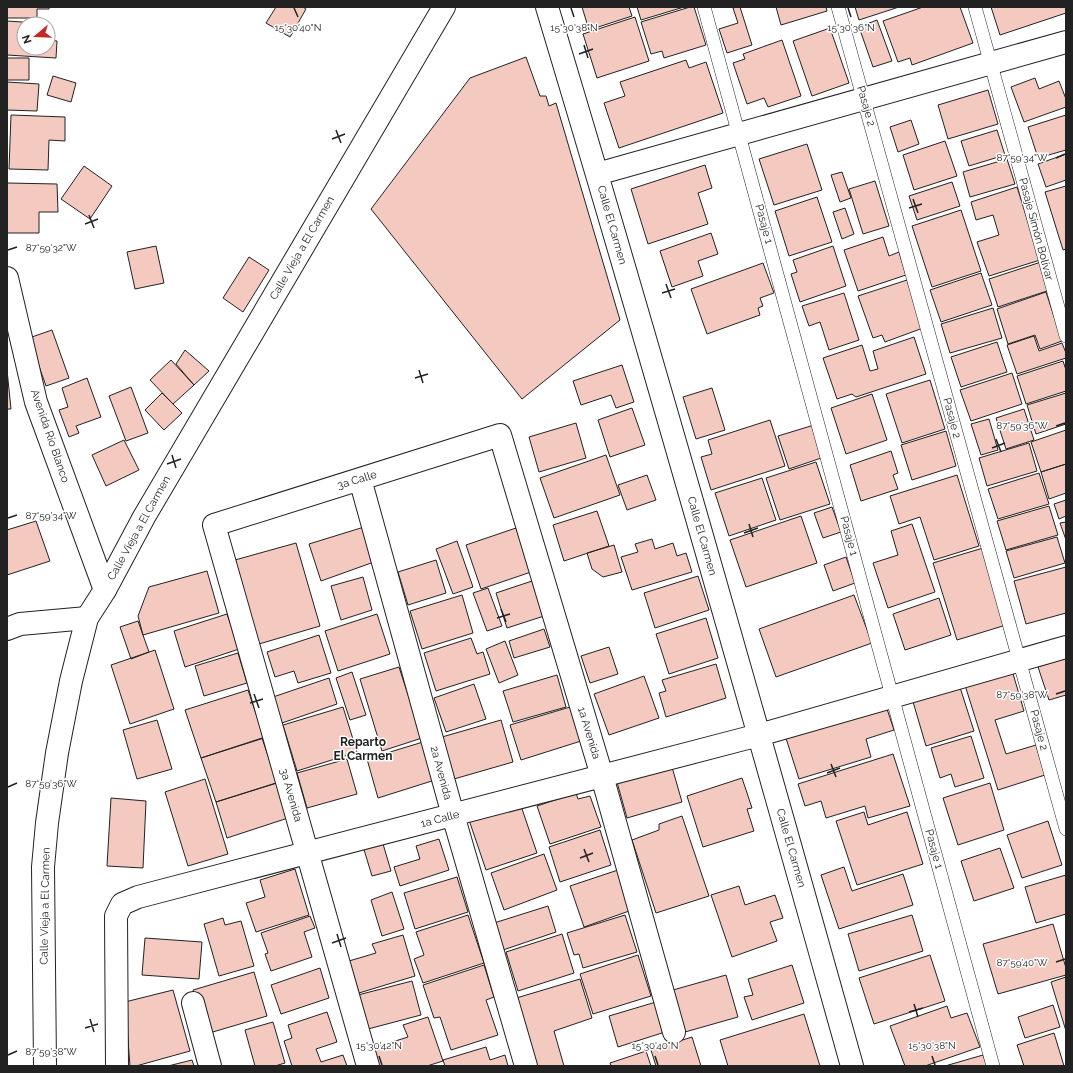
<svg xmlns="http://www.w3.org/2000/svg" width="1073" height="1073" font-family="Raleway,sans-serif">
  <rect width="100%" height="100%" fill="#fff"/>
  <path fill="#f3c9c0" stroke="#222" d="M7,7H49V9H37V18H7Z
    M276,7H303L306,9L290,37L266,23Z
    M582,7H629L632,16L589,30Z
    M637,7H684L641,20Z
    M690,7H694L706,45L664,58L662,51L651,54L641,22Z
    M737,7H740L752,45L727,53L719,29L738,23L733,8Z
    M776,7H826L827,11L781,25Z
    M855,7H899L859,20Z
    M923,7H960L973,43L912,65L910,58L898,62L883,21Z
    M991,7H1066V13L1000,35Z
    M635,17L649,61L597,78L583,34Z
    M877,20L892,61L873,67L859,27Z
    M7,21L37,23V24H24V48H48V40L57,41L56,58L7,55Z
    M830,28L849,83L812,96L793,41Z
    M782,40L801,96L768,107L764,98L747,104L733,63L745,59L743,54Z
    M526,57L540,96H546L549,106L556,103L620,320L522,399L371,209L470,78Z
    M7,58H29V80H7Z
    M686,60L689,68L706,62L723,113L619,148L604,103L625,96L620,82Z
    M53,76L76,83L71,102L47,95Z
    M1035,78L1039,89L1059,81L1066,99V107L1024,122L1011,87Z
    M7,82L39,84L37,111L7,110Z
    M988,90L998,124L948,139L938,105Z
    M11,115L65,117V141L49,140L48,170L9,169Z
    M1066,115V150L1038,158L1028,127Z
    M911,120L919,144L898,152L890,127Z
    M997,130L1005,155L969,166L961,141Z
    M945,141L957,176L914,190L903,155Z
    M807,144L822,190L774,205L759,159Z
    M1066,154V180L1046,187L1038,164Z
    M1007,159L1015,184L970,197L963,172Z
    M705,165L712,188L698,193L708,224L648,244L631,189Z
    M84,166L112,186L90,219L61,199Z
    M842,172L851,198L840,202L831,175Z
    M875,181L889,226L863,234L849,189Z
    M952,182L960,206L917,220L909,196Z
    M7,183L57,184L58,212H39V233H7Z
    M1066,186V249L1063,250L1045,192Z
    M1017,187L1040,260L989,276L977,242L999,235L993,215L976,220L971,202Z
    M817,197L832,242L789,256L775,211Z
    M845,208L854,234L842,239L833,212Z
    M961,210L981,271L932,287L912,226Z
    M711,233L718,254L698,261L703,276L672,287L660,251Z
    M883,237L889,256L899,252L906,275L858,291L844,250Z
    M156,246L164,283L135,289L127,252Z
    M833,246L846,286L800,302L791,274L797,272L793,260Z
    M249,257L269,270L243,312L223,298Z
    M1041,262L1050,290L998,307L989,279Z
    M763,263L774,293L760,298L763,306L758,308L760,315L707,334L691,289Z
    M981,273L992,305L941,322L930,290Z
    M907,280L923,328L885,342L882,335L873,338L858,296Z
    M1046,292L1062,341L1040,349L1035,335L1008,344L997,309Z
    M844,293L859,340L829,350L820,322L809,326L802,306Z
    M993,308L1002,338L950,353L941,324Z
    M52,330L69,378L46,386L29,338Z
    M1034,336L1039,351L1062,343L1066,353V358L1017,374L1007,345Z
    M914,337L926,374L856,397L852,394L837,399L823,358L862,345L870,371L878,369L873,351Z
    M997,342L1007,372L961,387L951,357Z
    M185,350L209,371L194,385L176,364Z
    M171,360L194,385L173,404L150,380Z
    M1063,361L1066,370V391L1026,404L1017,376Z
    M622,365L634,402L616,408L611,395L581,405L573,381Z
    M7,370L11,409H7Z
    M1012,373L1022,404L971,421L960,390Z
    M87,378L101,417L76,426L79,433L69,437L59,410L68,407L62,388Z
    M930,380L945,429L902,443L886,394Z
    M131,387L148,433L126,441L109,396Z
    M712,388L725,430L696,439L683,397Z
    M162,393L182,413L164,430L145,410Z
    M1066,393V424L1036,434L1027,405Z
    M872,394L887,440L846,454L831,408Z
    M632,408L645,445L610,457L598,420Z
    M1024,409L1034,440L1006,449L996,418Z
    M989,419L998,450L981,455L971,424Z
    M770,420L785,466L711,490L701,457L712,454L708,440Z
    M576,423L586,458L539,472L529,437Z
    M814,425L824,457L789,469L778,436Z
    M1066,430V464L1041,472L1031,442Z
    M946,431L956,466L912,480L901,445Z
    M124,440L139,470L106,486L92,455Z
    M1029,443L1037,471L987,486L979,458Z
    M891,451L898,473L893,475L898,489L861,501L850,465Z
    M606,455L620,495L554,518L540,478Z
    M816,462L830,504L780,520L766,478Z
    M1066,464V493L1049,499L1041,472Z
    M1039,473L1049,504L998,519L988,489Z
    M647,475L656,500L627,510L618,485Z
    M957,475L979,546L934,560L920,517L899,524L890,496Z
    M762,478L776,520L729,536L715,493Z
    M1066,500V516L1059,519L1054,504Z
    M1049,506L1058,535L1006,550L997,521Z
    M832,507L841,532L823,538L814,513Z
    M597,511L609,546L564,561L553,525Z
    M801,516L817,563L746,587L730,540Z
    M36,521L50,561L7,575V530Z
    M1066,522V540L1060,523Z
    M912,524L935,592L888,608L873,563L898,555L891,531Z
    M364,527L374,562L321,581L309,544Z
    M516,528L531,572L481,589L466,545Z
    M1057,537L1065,563L1014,578L1006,551Z
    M652,539L655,549L673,543L677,556L686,553L692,572L632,590L621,557L638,552L635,544Z
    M457,541L473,587L453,594L436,549Z
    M296,543L320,626L259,644L235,560Z
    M614,545L622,572L603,577L592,569L587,553Z
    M983,548L1006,625L957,640L933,563Z
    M846,557L855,583L833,591L824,565Z
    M436,560L446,593L408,605L398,572Z
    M1066,567V613L1026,624L1014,581Z
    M207,571L219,613L143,635L138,616L149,587Z
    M698,576L709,610L655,628L644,593Z
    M363,577L372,610L341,620L331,586Z
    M532,581L544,616L507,628L496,593Z
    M488,588L502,626L487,631L473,593Z
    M462,595L473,633L422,649L410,611Z
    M854,595L872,643L776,677L759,629Z
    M939,598L951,635L905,650L893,614Z
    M227,614L239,649L185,667L174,631Z
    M377,614L390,654L338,671L325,631Z
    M706,618L718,658L669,674L656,634Z
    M138,621L149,652L131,659L120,627Z
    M544,629L550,647L514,658L509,641Z
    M319,635L331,673L298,683L294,671L275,677L267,652Z
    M471,638L477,654L483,652L490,674L436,691L424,653Z
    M505,641L518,675L499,683L486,649Z
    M609,647L618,674L590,683L581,656Z
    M155,650L174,709L130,724L111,665Z
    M238,653L247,683L204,696L195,666Z
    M1066,658V695L1049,700L1038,667Z
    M716,664L726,698L666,717L659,693L666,691L662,680Z
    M399,667L422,738L382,751L360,679Z
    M1011,667L1024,711L995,720L1006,754L1036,745L1045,775L998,790L964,682Z
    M352,672L366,715L350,720L336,678Z
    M557,675L566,707L513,722L503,691Z
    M644,676L659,718L609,735L594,694Z
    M329,678L337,704L282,723L273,697Z
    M958,681L974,731L926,746L911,695Z
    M474,684L486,719L446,732L434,698Z
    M248,690L264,738L201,758L185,710Z
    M884,700L894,730L866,739L871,757L799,779L784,732Z
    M343,707L357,752L297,771L283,725Z
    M570,707L581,741L521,760L510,725Z
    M157,720L172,769L137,779L123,730Z
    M501,720L513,762L454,779L442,737Z
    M971,736L984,778L955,787L951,774L940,778L931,748Z
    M262,738L277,783L216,802L201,758Z
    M423,742L435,780L378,798L367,759Z
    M893,754L910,806L868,818L865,806L826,818L821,801L805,806L798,784Z
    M347,759L357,794L307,808L297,773Z
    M670,760L682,802L627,818L615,775Z
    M742,778L752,808L747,809L754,831L703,847L687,796Z
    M205,779L228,854L188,866L165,792Z
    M276,783L288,818L227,838L216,802Z
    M990,783L1004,830L958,845L943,798Z
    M576,793L578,799L590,796L601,827L550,844L537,806Z
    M111,798L146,801L143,868L107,866Z
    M519,800L537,853L486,870L468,817Z
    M864,812L868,825L907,812L923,864L857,885L836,821Z
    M682,816L709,896L656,913L632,840L659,830V824Z
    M1048,821L1062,865L1022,878L1007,835Z
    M600,830L611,865L560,882L549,847Z
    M381,837L391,871L372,876L362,843Z
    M439,839L449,870L400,886L394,867L420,859L416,846Z
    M1000,848L1014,888L974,901L961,861Z
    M544,854L557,890L504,910L491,873Z
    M844,867L852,891L903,874L913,905L839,929L821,875Z
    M295,869L309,915L256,932L246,903L265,897L260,880Z
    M618,870L632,910L584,927L570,886Z
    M1066,875V914L1036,923L1025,887Z
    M457,877L468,912L415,929L404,893Z
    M739,886L745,905L775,895L783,918L770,922L777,941L732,957L711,895Z
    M392,892L404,929L382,936L371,900Z
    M548,906L556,932L503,950L494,923Z
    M468,915L484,963L423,983L414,959L424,955L416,932Z
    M625,915L637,952L583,968L579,954L574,955L567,933Z
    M912,915L923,951L859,971L848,934Z
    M310,916L315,928L304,932L312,957L271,971L265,954L268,953L261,933Z
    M223,918L225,925L241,921L254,966L219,976L204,924Z
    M1053,924L1066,968V975L998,994L983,944Z
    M562,934L574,973L518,991L506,952Z
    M403,935L415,976L359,993L349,961L376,953L372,944Z
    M145,938L202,942L199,979L142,975Z
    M638,955L651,996L593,1014L580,974Z
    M930,955L945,1001L874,1024L859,978Z
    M484,965L494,997L486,1000L498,1035L451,1050L440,1017L434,1018L423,985Z
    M792,965L804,1003L752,1020L744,997L753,995L748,979Z
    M320,968L329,998L281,1014L271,985Z
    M254,972L267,1016L206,1034L193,990Z
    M726,975L738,1017L685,1032L673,990Z
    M1066,977V1031L1051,982Z
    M580,979L592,1018L554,1031L564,1066H534L513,999Z
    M412,981L421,1015L368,1029L358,995Z
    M173,990L190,1051L136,1066H130L125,1002Z
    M656,1002L665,1032L618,1047L609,1016Z
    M1053,1005L1060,1027L1025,1038L1018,1017Z
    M947,1006L951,1018L967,1013L980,1047L925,1066H905L890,1026Z
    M327,1012L337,1042L316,1049L321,1062L343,1055L347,1066H292L284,1041L292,1038L288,1025Z
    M804,1014L820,1066H728L720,1040Z
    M428,1017L443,1061L427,1066H375L370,1049L408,1037L403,1025Z
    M273,1022L285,1063L275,1066H255L245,1030Z
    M1054,1033L1064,1066H1024L1017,1045Z
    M692,1037L701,1066H656L651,1050Z
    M486,1047L490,1060L505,1055L508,1066H445L443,1060Z
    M646,1051L651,1066H611L610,1063Z
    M983,1055L987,1066H945Z
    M192,1060L194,1066H168Z"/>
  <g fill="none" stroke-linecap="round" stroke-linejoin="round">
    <g stroke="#222" stroke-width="14">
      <path id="lane" d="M704,7L993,1066
        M838,7L1066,829
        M975,7L1066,336"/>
    </g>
    <g stroke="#222" stroke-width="24">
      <path id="street" d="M547,7C653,359 753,712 852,1066
        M597,174L1066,42
        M7,278L36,402L105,590
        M360,479L453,815L526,1066
        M7,629L20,624L87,618
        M193,1003L210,1066
        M117,1066L116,916L122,904L138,897L759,735L1066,647
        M368,1066L214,525L500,435L602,776L674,1032"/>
    </g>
    <g stroke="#222" stroke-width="24">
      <path id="secondary" d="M45,1066L43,867L47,823L57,753L71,681L87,618L105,590L144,517L444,7"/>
    </g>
    <use href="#lane" stroke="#fff" stroke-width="13"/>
    <use href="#street" stroke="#fff" stroke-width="22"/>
    <use href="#secondary" stroke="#fff" stroke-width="22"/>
  </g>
  <path fill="none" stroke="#222" stroke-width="1.5" d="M294,8L298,17M571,8L574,17M848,8L851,17M584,45L588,58M579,54L593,49M336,130L341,143M332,139L345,134M1056,158L1065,154M913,199L918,213M909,208L922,204M89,215L94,228M85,224L98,219M8,250L17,247M666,284L671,298M662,293L675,289M419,370L423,383M415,378L428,374M1056,426L1065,423M996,439L1001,452M992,448L1005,443M172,455L176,468M167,464L181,459M8,518L17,515M749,524L753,537M744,533L758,528M501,609L506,622M497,618L510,614M254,694L259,708M1056,694L1065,691M250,703L263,699M831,764L836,777M827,773L840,768M8,787L17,783M584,849L589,862M580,858L593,853M337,934L341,947M332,943L346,938M1056,962L1065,959M914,1004L918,1017M909,1012L923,1008M90,1019L94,1032M85,1028L98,1024M8,1055L17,1051M379,1056L382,1065M655,1056L658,1065M932,1056L935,1065"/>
  <g text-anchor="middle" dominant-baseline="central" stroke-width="3" stroke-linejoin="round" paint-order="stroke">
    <g font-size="11" fill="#222" stroke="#fff">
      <text transform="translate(866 106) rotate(74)">Pasaje 2</text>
      <text transform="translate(764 224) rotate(75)">Pasaje 1</text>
      <text transform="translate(612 225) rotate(74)">Calle El Carmen</text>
      <text transform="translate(1036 229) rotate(75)">Pasaje Simón Bolívar</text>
      <text transform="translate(302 248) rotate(-60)">Calle Vieja a El Carmen</text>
      <text transform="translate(952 418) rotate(75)">Pasaje 2</text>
      <text transform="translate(50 436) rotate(71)">Avenida Río Blanco</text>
      <text transform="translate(357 480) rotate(-17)">3a Calle</text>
      <text transform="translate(139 528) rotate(-61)">Calle Vieja a El Carmen</text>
      <text transform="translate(702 536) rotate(74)">Calle El Carmen</text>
      <text transform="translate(849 536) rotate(75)">Pasaje 1</text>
      <text transform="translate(1039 730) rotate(75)">Pasaje 2</text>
      <text transform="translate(589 733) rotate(73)">1a Avenida</text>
      <text transform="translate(441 773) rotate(75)">2a Avenida</text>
      <text transform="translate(291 795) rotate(74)">3a Avenida</text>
      <text transform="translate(440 819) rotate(-15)">1a Calle</text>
      <text transform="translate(791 848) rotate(74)">Calle El Carmen</text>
      <text transform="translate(934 849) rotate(75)">Pasaje 1</text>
      <text transform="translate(45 906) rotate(-89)">Calle Vieja a El Carmen</text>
    </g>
    <g font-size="12" font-weight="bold" fill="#222" stroke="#fff">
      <text x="363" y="742">Reparto<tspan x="363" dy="14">El Carmen</tspan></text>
    </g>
  </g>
  <g font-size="10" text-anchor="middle" fill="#222" stroke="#fff" stroke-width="3" stroke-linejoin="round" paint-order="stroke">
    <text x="298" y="31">15°30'40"N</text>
    <text x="574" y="31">15°30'38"N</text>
    <text x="851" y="31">15°30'36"N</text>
    <text x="1022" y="161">87°59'34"W</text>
    <text x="51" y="251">87°59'32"W</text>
    <text x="1022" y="429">87°59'36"W</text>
    <text x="51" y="519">87°59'34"W</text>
    <text x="1022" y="698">87°59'38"W</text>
    <text x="51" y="787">87°59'36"W</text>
    <text x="1022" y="966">87°59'40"W</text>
    <text x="379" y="1049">15°30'42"N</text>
    <text x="655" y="1049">15°30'40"N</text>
    <text x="932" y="1049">15°30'38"N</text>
    <text x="51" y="1055">87°59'38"W</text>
  </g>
  <rect width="1073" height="1073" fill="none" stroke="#222222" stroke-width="16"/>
  <g transform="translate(36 36) rotate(251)"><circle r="19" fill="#ffffff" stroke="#a7a7a7"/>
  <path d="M0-3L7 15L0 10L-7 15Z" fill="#c62828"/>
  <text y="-6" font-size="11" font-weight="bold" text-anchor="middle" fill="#222222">N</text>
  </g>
</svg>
